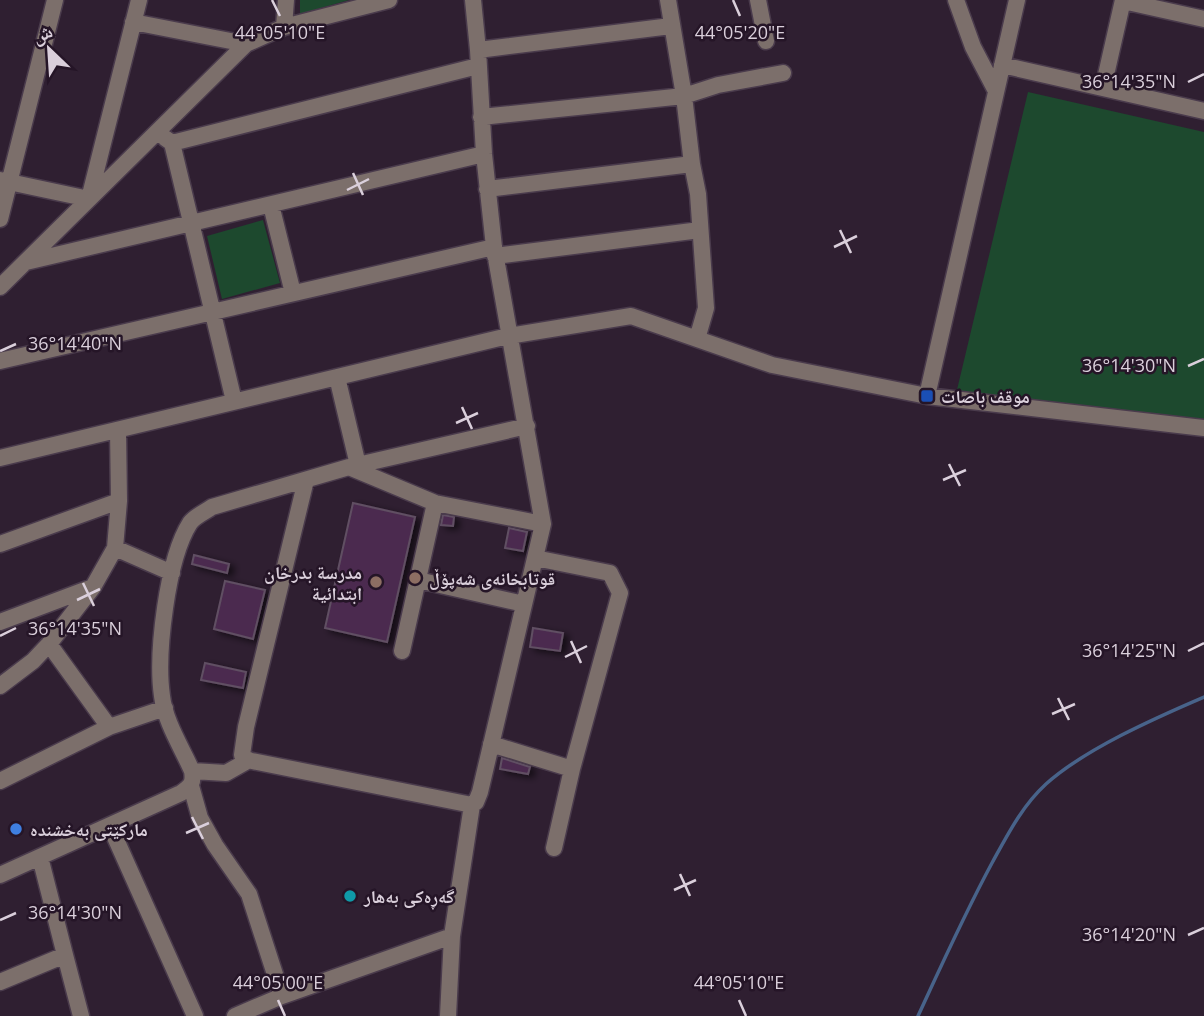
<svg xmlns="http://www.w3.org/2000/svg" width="1204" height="1016" font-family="'Open Sans','Noto Naskh Arabic',sans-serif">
  <defs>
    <filter id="shadow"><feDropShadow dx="5" dy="3" stdDeviation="3.5" flood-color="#0009"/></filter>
  </defs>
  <rect width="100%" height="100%" fill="#2f1f31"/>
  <path fill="#1d492e" d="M300,0H349L300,14Z
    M1028,92L1204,132V419L956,394Z
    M263,220L280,283L222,299L207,236Z"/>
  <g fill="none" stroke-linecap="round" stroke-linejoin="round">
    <path stroke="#48638a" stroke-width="3.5" d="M918,1016C942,964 965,913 992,863C1008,834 1022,806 1046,784C1085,749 1155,718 1204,697"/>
  </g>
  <path fill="#4b2c4f" stroke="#614f63" stroke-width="2" filter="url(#shadow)" d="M353,503L415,517L387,642L325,628Z
    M443,515L454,517L453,526L441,525Z
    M509,528L527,532L523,551L505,548Z
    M194,555L229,564L227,573L192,564Z
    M225,581L265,590L253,639L214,629Z
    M533,628L563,633L560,651L530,647Z
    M205,663L246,672L243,688L201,680Z
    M502,758L530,767L528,774L500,769Z"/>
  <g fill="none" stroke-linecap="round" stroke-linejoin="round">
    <g stroke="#4a3b4c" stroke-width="19">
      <path id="minor" d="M758,0L766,41
        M956,0L973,47L996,91
        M1123,1L1204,19
        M133,22L246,44
        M284,27L286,0
        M478,50L671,26
        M1002,65L1204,111
        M1103,88L1123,0
        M481,117L684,96L668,0
        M165,138L172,143L234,401
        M172,143L478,66
        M0,180L89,199L139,0
        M487,189L692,164
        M271,205L293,293
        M0,219L55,0
        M495,256L700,230
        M26,262L484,154
        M0,287L246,44L284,27L389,0
        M697,339L706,308L698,194L692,164L684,96L718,85L783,73
        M0,361L494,247
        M337,377L358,465
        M927,396L1017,0
        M0,458L508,336L631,316L772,365L927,396L1204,428
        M349,467L435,503L543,524
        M306,480L246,727L242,755L247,760L472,805L476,802L480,792L543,524L494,247L484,154L478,50L473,0
        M0,544L119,501
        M115,548L172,573
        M535,558L610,573L620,593L572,769L554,848
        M418,580L524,604
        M0,622L93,587
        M49,644L109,727
        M402,651L435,503
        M0,686L33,661L49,644L93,587L115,548L119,501L118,430
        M491,744L572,769
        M192,771L226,773L249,760
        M0,781L109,727L165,708
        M191,786L200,818L215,845L249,894L282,996
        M110,826L195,1016
        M0,875L181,793C191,786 194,783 192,771C182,748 165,722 162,696C156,654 167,559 190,523C195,516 205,512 212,507L349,467L527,426
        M65,955L81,1016
        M0,982L65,955L40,857
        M235,1016L282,996L452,936
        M448,1016L452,936L472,805"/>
    </g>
    <use href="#minor" stroke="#7c6f6b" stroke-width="16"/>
  </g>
  <path fill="none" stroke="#dacfdb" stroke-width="2.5" d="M272,0L280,16M733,0L740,16M1188,82L1204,74M353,173L363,195M347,190L369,179M840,230L851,253M834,247L857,236M0,351L16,344M1188,366L1204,359M462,407L472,429M456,423L478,413M949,464L960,486M943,480L966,470M83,583L94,606M77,600L100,589M0,636L16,628M571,641L581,663M1188,651L1204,643M565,657L587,646M1058,698L1069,720M1052,714L1075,704M192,817L203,839M186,833L209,823M680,874L690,896M674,890L696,880M0,920L16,913M1188,935L1204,928M278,1000L285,1016M739,1000L746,1016"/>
  <rect fill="#1a4fb4" stroke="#251527" stroke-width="2.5" x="920" y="389" width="14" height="14" rx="3.5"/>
  <g fill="#8d6e63" stroke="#251527" stroke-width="2.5">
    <circle cx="415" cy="578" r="7"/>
    <circle cx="376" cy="582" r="7"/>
  </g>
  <circle fill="#3f7fe0" stroke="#251527" stroke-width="2.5" cx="16" cy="829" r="7"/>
  <circle fill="#0f9aa8" stroke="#251527" stroke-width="2.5" cx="350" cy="896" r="7"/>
  <g text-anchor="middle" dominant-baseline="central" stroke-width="5" stroke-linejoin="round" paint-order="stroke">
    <g font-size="18" font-weight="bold" fill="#dacfdb" stroke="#251527" text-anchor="start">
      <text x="941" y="396">موقف باصات</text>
      <text x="362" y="572" text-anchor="end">مدرسة بدرخان<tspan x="362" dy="21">ابتدائية</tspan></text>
      <text x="429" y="578">قوتابخانەی شەپۆڵ</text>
      <text x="30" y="829">مارکێتی بەخشندە</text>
      <text x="364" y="896">گەڕەکی بەهار</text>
    </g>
  </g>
  <g font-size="18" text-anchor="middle" fill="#dacfdb" stroke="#251527" stroke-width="5" stroke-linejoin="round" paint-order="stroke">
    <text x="740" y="39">44°05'20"E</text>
    <text x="280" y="39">44°05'10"E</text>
    <text x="1129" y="88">36°14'35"N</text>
    <text x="75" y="350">36°14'40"N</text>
    <text x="1129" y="372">36°14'30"N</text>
    <text x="75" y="635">36°14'35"N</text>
    <text x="1129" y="657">36°14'25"N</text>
    <text x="75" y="919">36°14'30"N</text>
    <text x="1129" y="941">36°14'20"N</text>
    <text x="278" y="989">44°05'00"E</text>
    <text x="739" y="989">44°05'10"E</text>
  </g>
  <g transform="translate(49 49) rotate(335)" stroke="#251527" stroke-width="5" paint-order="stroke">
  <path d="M0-5L12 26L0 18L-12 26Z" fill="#dacfdb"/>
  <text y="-10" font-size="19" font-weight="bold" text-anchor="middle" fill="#dacfdb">ش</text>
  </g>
</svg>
